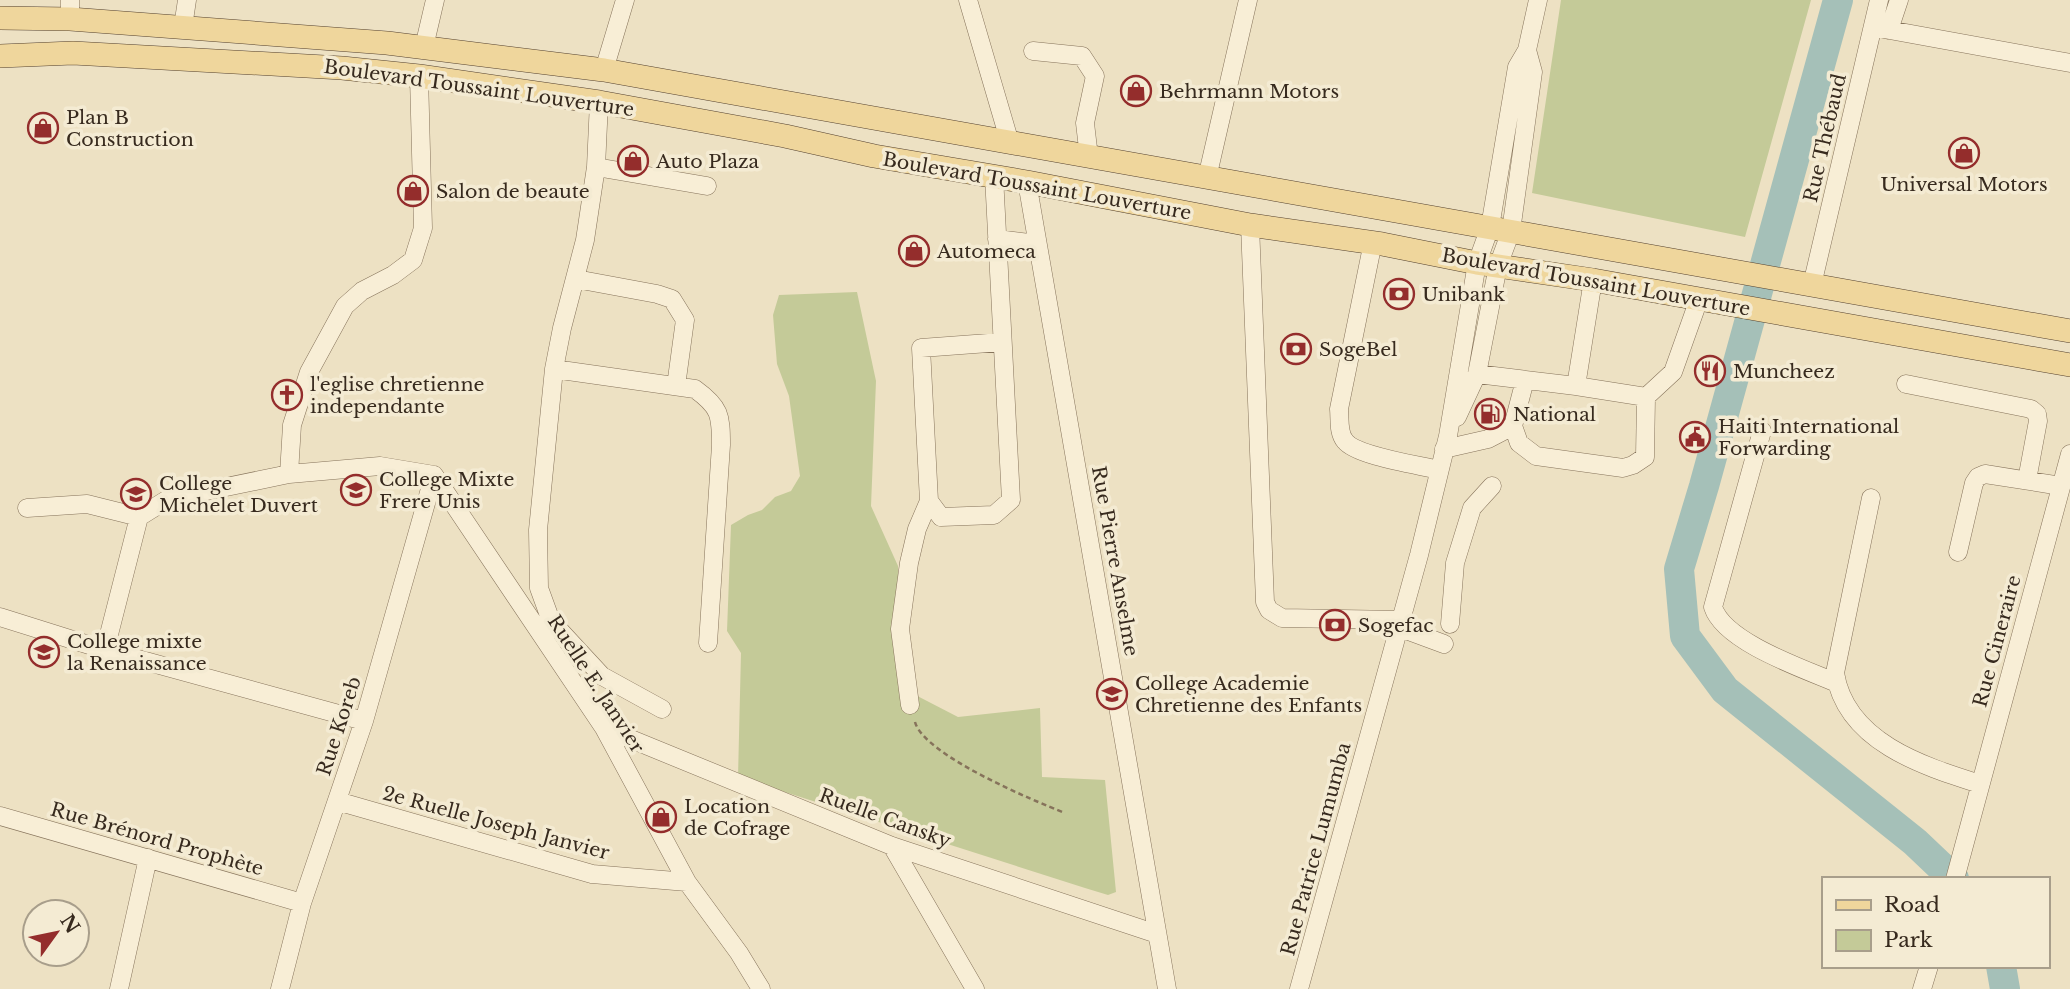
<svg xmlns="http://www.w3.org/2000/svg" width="2070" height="989" font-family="'Libre Baskerville',serif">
  <rect width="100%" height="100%" fill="#ede1c3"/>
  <path fill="#c4ca98" d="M1561,0H1811L1745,237L1532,193Z
    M857,292L876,381L871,506L898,566V686L958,717L1040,708L1042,777L1105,780L1116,892L1108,895L1085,888L738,777L741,653L727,631L731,525L748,515L762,510L775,497L791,491L800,476L789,396L777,364L773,315L779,295Z"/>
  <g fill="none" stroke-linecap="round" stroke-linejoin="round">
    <path stroke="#a5c0b8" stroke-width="30" d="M1838,0L1704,486L1679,569L1685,636L1725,690L1915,842L1954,879
      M2001,966L2005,989"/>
    <g stroke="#86735b" stroke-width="19">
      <path id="minor" d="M968,0L1010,143
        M70,19V0
        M183,27L187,0
        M1873,27L2070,63
        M1889,30L1899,0
        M424,47L435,0
        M1033,51L1082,56L1095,76L1085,123L1089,157
        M604,70L625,0
        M599,102L596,167L585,240L562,328L554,369L538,530L539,588L551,621L602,676L662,709
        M596,167L707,186
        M994,176L1011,500L994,515L941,517L929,501L921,348L1002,342
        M1207,178L1248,0
        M1027,182L1167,989
        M1250,225L1265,602L1269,610L1282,618L1400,620
        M997,239L1037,244
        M1373,242L1339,409C1340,419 1338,433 1345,441C1356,456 1419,465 1439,470
        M576,279L657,294L672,299L685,320L676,386
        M1812,285L1879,0
        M554,369L695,389C720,407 721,415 721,445L708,643
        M1477,374L1576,386L1646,397L1673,372L1699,299
        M1525,380L1513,426L1519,443L1536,456L1623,468L1633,465L1645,457L1646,397
        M1906,384L2031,409L2037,414L2038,421L2027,480
        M1576,386L1593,280
        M1457,417L1477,374L1498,266L1511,231L1533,72L1527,50
        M1762,431L1713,607C1724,642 1804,669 1837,683
        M1444,449L1488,439L1513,426
        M289,474L292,425L309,372L345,306L362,291L393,275L413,260L423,228L419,76
        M434,475L604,728L687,882L739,953L761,989
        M1871,498L1835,673C1846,742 1923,766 1980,784
        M27,508L87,504L139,517
        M1958,552L1974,483L1978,477L1985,474L2061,486
        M0,617L105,650L364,721
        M1450,624L1455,563L1472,508L1492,486
        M1398,627L1444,644
        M105,650L139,517L168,499L289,474L380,466L434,475
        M910,705L900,629L909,563L917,529L929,501
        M604,728L892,846L1157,934
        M337,801L592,874L687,882
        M0,816L302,903
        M892,846L975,989
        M1955,879L2070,454
        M119,989L148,858
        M280,989L302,903L364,721L434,475
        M1299,989L1419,555L1448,436L1477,263L1490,227L1517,67L1527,50L1538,0
        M1922,989L1929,966"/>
    </g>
    <g stroke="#54412f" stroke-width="24">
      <path id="major" d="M0,18L70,19L387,43L604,70L2070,331
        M0,56L73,53L342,68L419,76L599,102L785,136L874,156L1027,182L1250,225L1382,244L1477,263L1593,280L2070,365"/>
    </g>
    <path stroke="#86735b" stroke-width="2.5" stroke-dasharray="5 3.5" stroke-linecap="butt" d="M915,722C924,755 1032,800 1065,813"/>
    <use href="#minor" stroke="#f8eed6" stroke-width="18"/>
    <use href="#major" stroke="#efd69c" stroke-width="23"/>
  </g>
  <defs>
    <g id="shop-ring" transform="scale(1.575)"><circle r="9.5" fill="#f4ebd3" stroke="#942d2c" stroke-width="1.5"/><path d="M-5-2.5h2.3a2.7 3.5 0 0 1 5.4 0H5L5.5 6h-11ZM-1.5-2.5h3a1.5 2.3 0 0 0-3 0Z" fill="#942d2c"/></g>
    <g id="bank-ring" transform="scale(1.575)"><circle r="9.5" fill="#f4ebd3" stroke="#942d2c" stroke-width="1.5"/><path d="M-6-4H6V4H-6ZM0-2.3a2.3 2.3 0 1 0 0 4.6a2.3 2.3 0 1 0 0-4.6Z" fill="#942d2c"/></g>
    <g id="restaurant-ring" transform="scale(1.575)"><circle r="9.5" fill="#f4ebd3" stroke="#942d2c" stroke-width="1.5"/><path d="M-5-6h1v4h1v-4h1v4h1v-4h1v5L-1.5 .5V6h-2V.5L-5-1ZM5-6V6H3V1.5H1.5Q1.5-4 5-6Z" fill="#942d2c"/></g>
    <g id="church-ring" transform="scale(1.575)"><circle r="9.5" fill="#f4ebd3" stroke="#942d2c" stroke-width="1.5"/><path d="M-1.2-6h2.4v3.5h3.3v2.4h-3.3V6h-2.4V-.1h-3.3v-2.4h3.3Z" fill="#942d2c"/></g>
    <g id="fuel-ring" transform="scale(1.575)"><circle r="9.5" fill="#f4ebd3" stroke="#942d2c" stroke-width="1.5"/><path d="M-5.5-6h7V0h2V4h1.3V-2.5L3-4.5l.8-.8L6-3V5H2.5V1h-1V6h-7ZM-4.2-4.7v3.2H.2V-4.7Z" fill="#942d2c"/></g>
    <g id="civic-ring" transform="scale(1.575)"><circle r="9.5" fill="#f4ebd3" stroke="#942d2c" stroke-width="1.5"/><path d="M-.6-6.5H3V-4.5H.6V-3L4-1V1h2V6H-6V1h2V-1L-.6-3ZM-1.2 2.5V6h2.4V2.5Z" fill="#942d2c"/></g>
    <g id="school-ring" transform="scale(1.575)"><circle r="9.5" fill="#f4ebd3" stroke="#942d2c" stroke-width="1.5"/><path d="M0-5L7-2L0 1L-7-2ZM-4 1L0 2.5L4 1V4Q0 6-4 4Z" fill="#942d2c"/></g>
  </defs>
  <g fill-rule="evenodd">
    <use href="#shop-ring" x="1136" y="91"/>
    <use href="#shop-ring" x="43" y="128"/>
    <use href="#shop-ring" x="1964" y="153"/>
    <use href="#shop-ring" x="633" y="161"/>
    <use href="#shop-ring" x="413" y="191"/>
    <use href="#shop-ring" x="914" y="251"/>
    <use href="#bank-ring" x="1399" y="294"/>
    <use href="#bank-ring" x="1296" y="349"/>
    <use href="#restaurant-ring" x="1710" y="371"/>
    <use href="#church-ring" x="287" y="395"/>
    <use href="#fuel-ring" x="1490" y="414"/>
    <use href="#civic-ring" x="1695" y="437"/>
    <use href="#school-ring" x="356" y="490"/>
    <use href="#school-ring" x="136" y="494"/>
    <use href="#bank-ring" x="1335" y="625"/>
    <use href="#school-ring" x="44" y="652"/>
    <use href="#school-ring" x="1112" y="694"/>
    <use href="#shop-ring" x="661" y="817"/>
  </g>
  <g text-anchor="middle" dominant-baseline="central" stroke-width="7" stroke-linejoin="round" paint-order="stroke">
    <g font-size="19" fill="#372a1e" stroke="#f4ebd3">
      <text transform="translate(479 88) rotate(8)">Boulevard Toussaint Louverture</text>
      <text transform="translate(1825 138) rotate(-77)">Rue Thébaud</text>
      <text transform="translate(1037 186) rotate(10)">Boulevard Toussaint Louverture</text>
      <text transform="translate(1596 282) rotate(10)">Boulevard Toussaint Louverture</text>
      <text transform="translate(1115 561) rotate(80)">Rue Pierre Anselme</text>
      <text transform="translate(1997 641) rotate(-75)">Rue Cineraire</text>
      <text transform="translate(596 684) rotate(57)">Ruelle E. Janvier</text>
      <text transform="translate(339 726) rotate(-72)">Rue Koreb</text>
      <text transform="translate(885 818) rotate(20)">Ruelle Cansky</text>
      <text transform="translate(496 823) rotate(15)">2e Ruelle Joseph Janvier</text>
      <text transform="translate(157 839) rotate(16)">Rue Brénord Prophète</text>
      <text transform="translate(1316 849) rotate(-75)">Rue Patrice Lumumba</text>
    </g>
    <g font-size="19" fill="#372a1e" stroke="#f4ebd3" text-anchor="start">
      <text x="1159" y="91">Behrmann Motors</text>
      <text x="66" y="117">Plan B<tspan x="66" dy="22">Construction</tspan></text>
      <text x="656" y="161">Auto Plaza</text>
      <text x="1964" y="184" text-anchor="middle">Universal Motors</text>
      <text x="436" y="191">Salon de beaute</text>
      <text x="937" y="251">Automeca</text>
      <text x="1422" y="294">Unibank</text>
      <text x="1319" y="349">SogeBel</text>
      <text x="1733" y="371">Muncheez</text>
      <text x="310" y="384">l'eglise chretienne<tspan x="310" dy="22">independante</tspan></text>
      <text x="1513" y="414">National</text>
      <text x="1718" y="426">Haiti International<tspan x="1718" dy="22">Forwarding</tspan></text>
      <text x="379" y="479">College Mixte<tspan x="379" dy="22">Frere Unis</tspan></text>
      <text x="159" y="483">College<tspan x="159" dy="22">Michelet Duvert</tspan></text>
      <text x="1358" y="625">Sogefac</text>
      <text x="67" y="641">College mixte<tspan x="67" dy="22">la Renaissance</tspan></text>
      <text x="1135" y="683">College Academie<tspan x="1135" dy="22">Chretienne des Enfants</tspan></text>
      <text x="684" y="806">Location<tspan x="684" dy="22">de Cofrage</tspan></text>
    </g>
  </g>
  <rect x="1822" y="877" width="228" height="91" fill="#f4ebd3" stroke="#a89e8b" stroke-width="2"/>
  <rect x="1836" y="900" width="35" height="10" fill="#efd69c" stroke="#a89e8b" stroke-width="2"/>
  <text x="1884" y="912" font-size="21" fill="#372a1e">Road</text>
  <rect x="1836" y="930" width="35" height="21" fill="#c4ca98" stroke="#a89e8b" stroke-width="2"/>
  <text x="1884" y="947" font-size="21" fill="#372a1e">Park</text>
  <g transform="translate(56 933) rotate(57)"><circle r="33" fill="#f4ebd3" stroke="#a89e8b" stroke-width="2"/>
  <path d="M0-5L12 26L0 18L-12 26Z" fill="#942d2c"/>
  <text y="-10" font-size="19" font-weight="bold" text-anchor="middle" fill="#372a1e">N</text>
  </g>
</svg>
